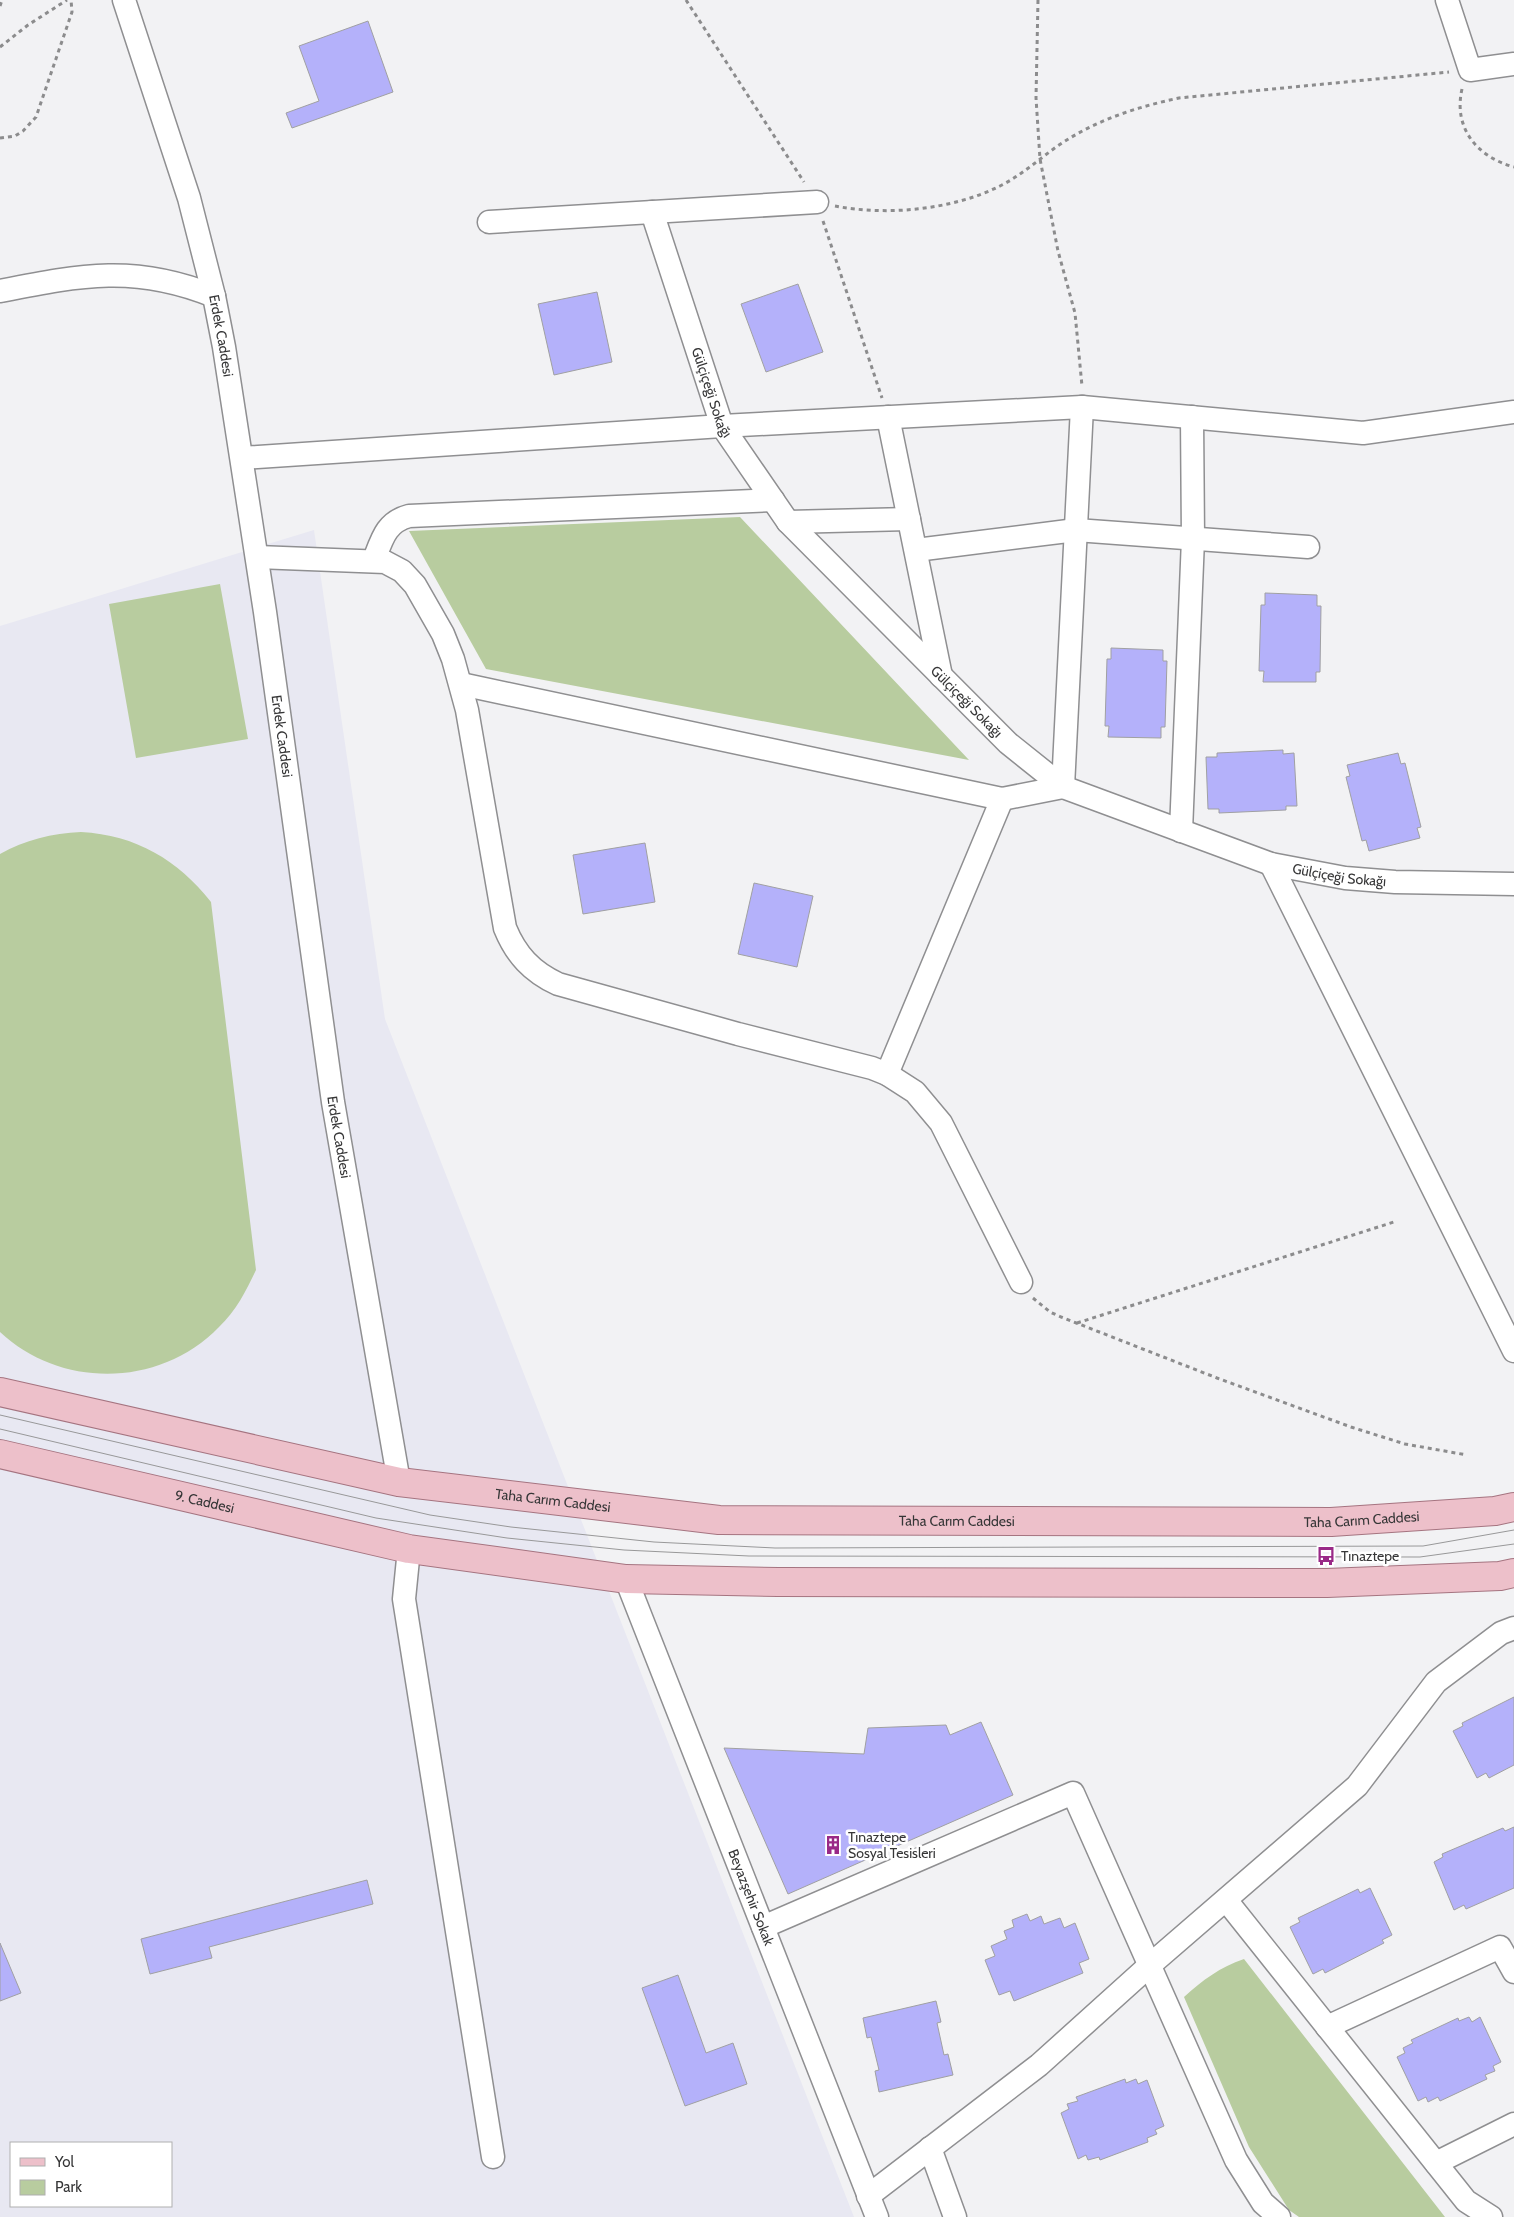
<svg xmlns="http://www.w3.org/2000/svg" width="1514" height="2217" font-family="Cabin,sans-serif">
  <rect width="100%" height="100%" fill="#f2f2f4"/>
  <path fill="#e8e8f2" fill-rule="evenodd" d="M314,530L385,1019L854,2217H0V626ZM11,2143H171V2206H11Z"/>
  <path fill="#b8cc9f" d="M740,517L969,760L486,669L409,531Z
    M220,584L248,739L136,758L109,604Z
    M81,832C136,835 178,860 211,902L256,1270C246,1291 236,1311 219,1327C160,1388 61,1389 0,1332V854C25,840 52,833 81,832Z
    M1244,1959L1445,2217H1299L1289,2210L1249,2147L1184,1997C1203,1980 1220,1967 1244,1959Z"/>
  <path fill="#b4b1fa" stroke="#a0a0a2" d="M368,21L393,92L292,128L286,113L319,101L299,46Z
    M798,284L823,352L766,372L741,304Z
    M597,292L612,362L554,375L538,304Z
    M1265,593L1317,595V606H1321L1320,672H1316V682H1263L1264,671H1259L1261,605H1265Z
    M1111,648L1163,650V661H1167L1165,727H1161V738L1108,737L1109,726H1105L1107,659H1111Z
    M1283,750V754L1294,753L1297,806H1286V810L1219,813V809H1208L1206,757H1217V753Z
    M1398,753L1401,764L1405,763L1421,827L1417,828L1420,838L1369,851L1366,840L1362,841L1346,777L1350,776L1347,765Z
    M645,843L655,902L583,914L573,855Z
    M754,883L813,896L797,967L738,954Z
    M1514,1697V1765L1489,1778L1486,1773L1477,1778L1453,1731L1463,1726L1462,1723Z
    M981,1722L1013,1795L788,1894L724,1748L864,1754L868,1728L946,1725L950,1735Z
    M1514,1827V1888L1466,1909L1464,1905L1454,1910L1434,1862L1443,1857L1442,1854L1503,1828L1505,1831Z
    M367,1880L373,1904L209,1947L212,1958L150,1974L141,1939Z
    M1370,1888L1392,1935L1382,1940L1384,1943L1325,1973L1323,1969L1313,1974L1290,1927L1300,1922L1298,1918L1358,1889L1360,1893Z
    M1027,1914L1030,1921L1041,1916L1044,1924L1060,1918L1064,1928L1075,1923L1089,1959L1079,1963L1083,1973L1014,2001L1010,1991L999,1995L985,1960L995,1956L991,1946L1007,1939L1004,1931L1014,1927L1012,1920Z
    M0,1943L21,1993L0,2001Z
    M678,1975L706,2053L733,2043L747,2084L685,2106L642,1988Z
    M936,2001L941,2022L937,2023L944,2055L948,2054L953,2075L879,2092L875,2071L879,2070L871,2037L867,2038L863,2018Z
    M1469,2017L1472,2022L1480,2017L1501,2062L1493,2066L1495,2071L1485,2075L1487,2079L1440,2101L1438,2097L1428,2102L1426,2097L1418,2101L1397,2057L1405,2053L1403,2048L1413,2043L1411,2040L1458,2018L1459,2021Z
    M1125,2079L1126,2083L1136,2079L1138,2084L1147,2080L1164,2126L1155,2130L1157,2134L1147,2138L1148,2142L1100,2160L1099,2157L1088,2160L1086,2155L1078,2159L1061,2113L1069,2109L1067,2104L1078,2101L1076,2097Z"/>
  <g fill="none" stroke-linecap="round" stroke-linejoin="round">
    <g stroke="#8f8f91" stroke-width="25">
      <g id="minor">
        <path id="s1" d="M124,0L189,198L214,296L224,347L265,612L333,1102L399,1482"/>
        <path d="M1447,0L1470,70L1514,64"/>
        <path id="s2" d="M652,212L722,426L788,522L1008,743L1063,787L1271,864L1345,878L1395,882L1514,884"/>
        <path d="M489,222L817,202"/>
        <path d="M0,291C81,275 135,264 214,296"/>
        <path d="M888,417L941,676"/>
        <path d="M242,458L722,426L1082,407L1363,433L1514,412"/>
        <path d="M788,522L909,519"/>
        <path d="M916,550L1076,530L1308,547"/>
        <path d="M257,557L385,562L402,571L415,585L443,634L453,659L467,710L505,928C516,955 532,972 558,984L738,1034L872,1068L887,1074L915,1092L941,1123L1021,1282"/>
        <path d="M374,560C382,539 386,522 409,516L773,500"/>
        <path d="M461,684L1002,799L1063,787L1082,407"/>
        <path d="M1181,831L1193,539L1192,417"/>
        <path d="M1271,864L1514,1351"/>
        <path d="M887,1074L1002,799"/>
        <path d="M409,1549L404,1599L493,2157"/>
        <path id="s3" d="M626,1579L877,2217"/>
        <path d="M1226,1900L1466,2201L1491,2217"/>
        <path d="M763,1927L1073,1793L1236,2160L1263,2203L1279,2217"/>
        <path d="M1327,2027L1500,1947L1514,1972"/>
        <path d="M930,2148L955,2217"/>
        <path d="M1436,2163L1514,2124"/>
        <path d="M868,2196L1039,2065L1150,1965L1357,1786L1436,1682L1501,1633L1514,1628"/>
      </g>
    </g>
    <g stroke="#a57480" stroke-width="30">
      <g id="major">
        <path id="s4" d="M0,1392L399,1482L719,1520L1331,1522L1495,1511L1514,1507"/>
        <path id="s5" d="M0,1454L409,1549L626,1579L778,1582L1327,1583L1500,1576L1514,1573"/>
      </g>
    </g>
    <path stroke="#8c8c8d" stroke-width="3" stroke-dasharray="4 4" stroke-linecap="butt" d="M686,0L804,182
      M1038,0L1036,98L1040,159L1058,251L1075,313L1082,386
      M0,6L2,0
      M0,47L28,25L67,0
      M1462,89C1453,128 1477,157 1514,167
      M0,138L15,136L23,131L36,117L72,12L71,0
      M835,206C887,216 952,210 1000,186C1022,175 1039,159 1059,145C1096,120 1137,107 1179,98L1449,72
      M823,221L882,398
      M1033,1298L1050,1312L1061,1317L1217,1378L1351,1427L1405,1444L1467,1455
      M1077,1323L1397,1221"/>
    <use href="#minor" stroke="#fff" stroke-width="22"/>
    <use href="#major" stroke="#edc0ca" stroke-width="28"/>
    <path stroke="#989899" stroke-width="1" d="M0,1415L430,1515L511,1527L654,1542L775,1548L1423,1546L1514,1530
      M0,1429L376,1518L507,1538L624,1550L749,1556L1420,1557L1514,1544"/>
  </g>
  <defs>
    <g id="bus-bare" transform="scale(1.5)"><path d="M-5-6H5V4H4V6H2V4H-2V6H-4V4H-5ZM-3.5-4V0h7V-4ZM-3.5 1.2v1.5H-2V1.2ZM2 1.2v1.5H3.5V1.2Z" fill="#992987" stroke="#fff" stroke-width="2.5" paint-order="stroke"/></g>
    <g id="building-bare" transform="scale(1.5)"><path d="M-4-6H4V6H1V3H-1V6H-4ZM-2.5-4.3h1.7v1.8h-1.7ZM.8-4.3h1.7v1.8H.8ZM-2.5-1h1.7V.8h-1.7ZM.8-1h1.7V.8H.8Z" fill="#992987" stroke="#fff" stroke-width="2.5" paint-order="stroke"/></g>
  </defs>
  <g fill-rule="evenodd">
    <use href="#bus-bare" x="1326" y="1556"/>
    <use href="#building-bare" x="833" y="1845"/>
  </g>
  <g text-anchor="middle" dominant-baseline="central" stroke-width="5" stroke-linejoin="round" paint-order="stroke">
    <g font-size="14" fill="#363637" stroke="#fff">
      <text stroke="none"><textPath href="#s1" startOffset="350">Erdek Caddesi</textPath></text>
      <text stroke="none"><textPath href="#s2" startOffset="190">Gülçiçeği Sokağı</textPath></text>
      <text stroke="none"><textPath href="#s2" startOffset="595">Gülçiçeği Sokağı</textPath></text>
      <text stroke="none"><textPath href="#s1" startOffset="755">Erdek Caddesi</textPath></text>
      <text stroke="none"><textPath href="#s2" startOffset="1015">Gülçiçeği Sokağı</textPath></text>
      <text stroke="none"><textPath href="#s1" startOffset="1160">Erdek Caddesi</textPath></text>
      <text stroke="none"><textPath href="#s4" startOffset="564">Taha Carım Caddesi</textPath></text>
      <text stroke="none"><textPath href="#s5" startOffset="210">9. Caddesi</textPath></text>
      <text stroke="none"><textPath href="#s4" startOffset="1374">Taha Carım Caddesi</textPath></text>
      <text stroke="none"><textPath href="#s4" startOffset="969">Taha Carım Caddesi</textPath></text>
      <text stroke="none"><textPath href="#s3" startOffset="342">Beyazşehir Sokak</textPath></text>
    </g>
    <g font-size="14" fill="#363637" stroke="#fff" text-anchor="start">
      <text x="1341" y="1556">Tınaztepe</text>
      <text x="848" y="1837">Tınaztepe<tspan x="848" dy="16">Sosyal Tesisleri</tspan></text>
    </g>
  </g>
  <rect x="10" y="2142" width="162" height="65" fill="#ffffff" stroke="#afafaf"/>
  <rect x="20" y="2158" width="25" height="8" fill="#edc0ca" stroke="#afafaf"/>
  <text x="55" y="2167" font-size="15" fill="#363637">Yol</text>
  <rect x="20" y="2180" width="25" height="15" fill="#b8cc9f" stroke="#afafaf"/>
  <text x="55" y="2192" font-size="15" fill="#363637">Park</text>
</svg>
